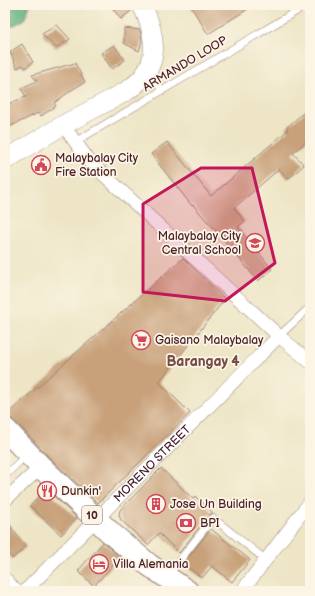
<svg xmlns="http://www.w3.org/2000/svg" width="315" height="596" font-family="'Balsamiq Sans',sans-serif">
  <rect width="100%" height="100%" fill="#fcf5e5"/>
  <filter id="ink" filterUnits="userSpaceOnUse"><feTurbulence type="fractalNoise" baseFrequency=".025" numOctaves="2"/><feDisplacementMap in="SourceGraphic" scale="8" xChannelSelector="R" yChannelSelector="G"/><feConvolveMatrix kernelMatrix="1 2 1 2 8 2 1 2 1" color-interpolation-filters="sRGB"/></filter>
  <filter id="wash" filterUnits="userSpaceOnUse"><feTurbulence type="fractalNoise" baseFrequency=".012" numOctaves="4" result="noise"/><feDisplacementMap in="SourceGraphic" scale="16" xChannelSelector="R" yChannelSelector="G"/><feGaussianBlur stdDeviation="0.9" result="paint"/><feColorMatrix in="noise" values="0 0 0 0 0 0 0 0 0 0 0 0 0 0 0 0 0 1.4 0 .05"/><feComposite in="paint" operator="in"/></filter>
  <g filter="url(#wash)">
    <rect width="100%" height="100%" fill="#ede5c5"/>
    <path fill="#60b27e" stroke="#556854" d="M5,5H30L24,20L5,30Z"/>
    <g id="blocks">
      <path fill="#c8a17a" d="M110,5H131L132,10L121,19Z
        M190,5H254L208,34Z
        M57,25L70,39L56,48L42,34Z
        M124,28L140,30L142,41L139,51L124,43Z
        M22,44L33,62L25,68L23,65L17,68L10,52Z
        M114,45L125,60L112,69L101,53Z
        M75,63L85,82L73,89L54,103L56,106L41,116L38,113L5,129V105L26,97L21,88L37,81L32,75Z
        M310,107V138L293,153L304,165L288,179L279,169L234,208L245,221L238,227L272,269L258,281L223,239L193,205L192,206L151,154L167,142L211,196L288,130L286,128Z
        M183,258L225,299L159,382L190,413L98,503L50,458L14,420L5,416Z
        M161,468L193,499L195,496L213,513L209,515L179,553L159,533L148,545L121,520L119,515L120,510Z
        M46,489L77,518L61,535L30,506Z
        M5,519L26,547L12,559L5,549Z
        M211,529L250,560L232,582L212,566L202,578L183,564Z
        M103,542L120,557L94,586L78,571Z"/>
    </g>
  </g>
  <g filter="url(#ink)">
    <use href="#blocks" fill-opacity="0" stroke="#9c8278" stroke-width="1"/>
    <g fill="none" stroke-linecap="round" stroke-linejoin="round">
      <g stroke="#9c8278" stroke-width="8">
        <path id="service" d="M150,70L162,91
          M75,142L307,5
          M279,336L310,307
          M5,476L26,455
          M168,575L213,518L266,560"/>
      </g>
      <g stroke="#9c8278" stroke-width="14">
        <g id="minor">
          <path d="M63,125L90,162L279,336L310,362"/>
          <path d="M5,500L41,467"/>
          <path d="M5,579L16,591"/>
          <path id="s1" d="M25,591L279,336"/>
          <path d="M242,591L310,502"/>
        </g>
      </g>
      <g stroke="#9c8278" stroke-width="20">
        <path id="secondary" d="M5,160L63,125L125,92C131,88 137,84 142,78C161,57 153,28 142,5"/>
      </g>
      <g stroke="#9c8278" stroke-width="24">
        <path id="trunk" d="M5,429L41,467L113,535L149,565L187,591"/>
      </g>
      <use href="#service" stroke="#fff" stroke-width="7"/>
      <use href="#minor" stroke="#fff" stroke-width="13"/>
      <use href="#secondary" stroke="#fff" stroke-width="19"/>
      <use href="#trunk" stroke="#fff" stroke-width="22"/>
    </g>
  </g>
  <path fill="#c2185b" fill-opacity="0.2" stroke="#c2185b" stroke-width="3" stroke-linejoin="round" d="M201,168H252L275,263L225,301L143,292V204Z"/>
  <defs>
    <g id="civic-ring" transform="scale(1)"><circle r="9.5" fill="#fcf5e5" stroke="#d1495b" stroke-width="1.5"/><path d="M-.6-6.5H3V-4.5H.6V-3L4-1V1h2V6H-6V1h2V-1L-.6-3ZM-1.2 2.5V6h2.4V2.5Z" fill="#d1495b"/></g>
    <g id="school-ring" transform="scale(1)"><circle r="9.5" fill="#fcf5e5" stroke="#d1495b" stroke-width="1.5"/><path d="M0-5L7-2L0 1L-7-2ZM-4 1L0 2.5L4 1V4Q0 6-4 4Z" fill="#d1495b"/></g>
    <g id="supermarket-ring" transform="scale(1)"><circle r="9.5" fill="#fcf5e5" stroke="#d1495b" stroke-width="1.5"/><path d="M-6-5.5h2.5l.6 2H6L4.5 2H-2.5L-4.4-4H-6ZM-1.5 3.2a1.3 1.3 0 1 0 .1 0ZM3 3.2a1.3 1.3 0 1 0 .1 0Z" fill="#d1495b"/></g>
    <g id="restaurant-ring" transform="scale(1)"><circle r="9.5" fill="#fcf5e5" stroke="#d1495b" stroke-width="1.5"/><path d="M-5-6h1v4h1v-4h1v4h1v-4h1v5L-1.5 .5V6h-2V.5L-5-1ZM5-6V6H3V1.5H1.5Q1.5-4 5-6Z" fill="#d1495b"/></g>
    <g id="building-ring" transform="scale(1)"><circle r="9.5" fill="#fcf5e5" stroke="#d1495b" stroke-width="1.5"/><path d="M-4-6H4V6H1V3H-1V6H-4ZM-2.5-4.3h1.7v1.8h-1.7ZM.8-4.3h1.7v1.8H.8ZM-2.5-1h1.7V.8h-1.7ZM.8-1h1.7V.8H.8Z" fill="#d1495b"/></g>
    <g id="bank-ring" transform="scale(1)"><circle r="9.5" fill="#fcf5e5" stroke="#d1495b" stroke-width="1.5"/><path d="M-6-4H6V4H-6ZM0-2.3a2.3 2.3 0 1 0 0 4.6a2.3 2.3 0 1 0 0-4.6Z" fill="#d1495b"/></g>
    <g id="hotel-ring" transform="scale(1)"><circle r="9.5" fill="#fcf5e5" stroke="#d1495b" stroke-width="1.5"/><path d="M-6-4.5h1.5V1H6V5H4.5V3h-9V5H-6ZM-4 0a1.8 1.8 0 1 1 3.6 0ZM.5 0V-2.5h3Q6-2.5 6 0Z" fill="#d1495b"/></g>
  </defs>
  <g fill-rule="evenodd">
    <use href="#civic-ring" x="41" y="165"/>
    <use href="#school-ring" x="255" y="243"/>
    <use href="#supermarket-ring" x="141" y="340"/>
    <use href="#restaurant-ring" x="47" y="491"/>
    <use href="#building-ring" x="156" y="504"/>
    <use href="#bank-ring" x="186" y="523"/>
    <use href="#hotel-ring" x="99" y="564"/>
  </g>
  <g text-anchor="middle" dominant-baseline="central" stroke-width="3.5" stroke-linejoin="round" paint-order="stroke">
    <rect fill="#fcf5e5" stroke="#7f5f63" stroke-width="1" x="82" y="506" width="20" height="18" rx="3"/>
    <g font-size="11" font-weight="bold" fill="#4a1f2b">
      <text x="92" y="515">10</text>
    </g>
    <g font-size="12" fill="#4a1f2b" stroke="#fcf5e5">
      <text transform="translate(185 64) rotate(-31)">ARMANDO LOOP</text>
      <text stroke="none"><textPath href="#s1" startOffset="180">MORENO STREET</textPath></text>
    </g>
    <g font-size="12" fill="#4a1f2b" stroke="#fcf5e5" text-anchor="start">
      <text x="55" y="158">Malaybalay City<tspan x="55" dy="14">Fire Station</tspan></text>
      <text x="241" y="236" text-anchor="end">Malaybalay City<tspan x="241" dy="14">Central School</tspan></text>
      <text x="155" y="340">Gaisano Malaybalay</text>
      <text x="61" y="491">Dunkin'</text>
      <text x="170" y="504">Jose Un Building</text>
      <text x="200" y="523">BPI</text>
      <text x="113" y="564">Villa Alemania</text>
    </g>
    <g font-size="14" font-weight="bold" fill="#764c47" stroke="#fcf5e5">
      <text x="203" y="361">Barangay 4</text>
    </g>
  </g>
  <rect width="315" height="596" fill="none" stroke="#fcf5e5" stroke-width="20"/>
</svg>
